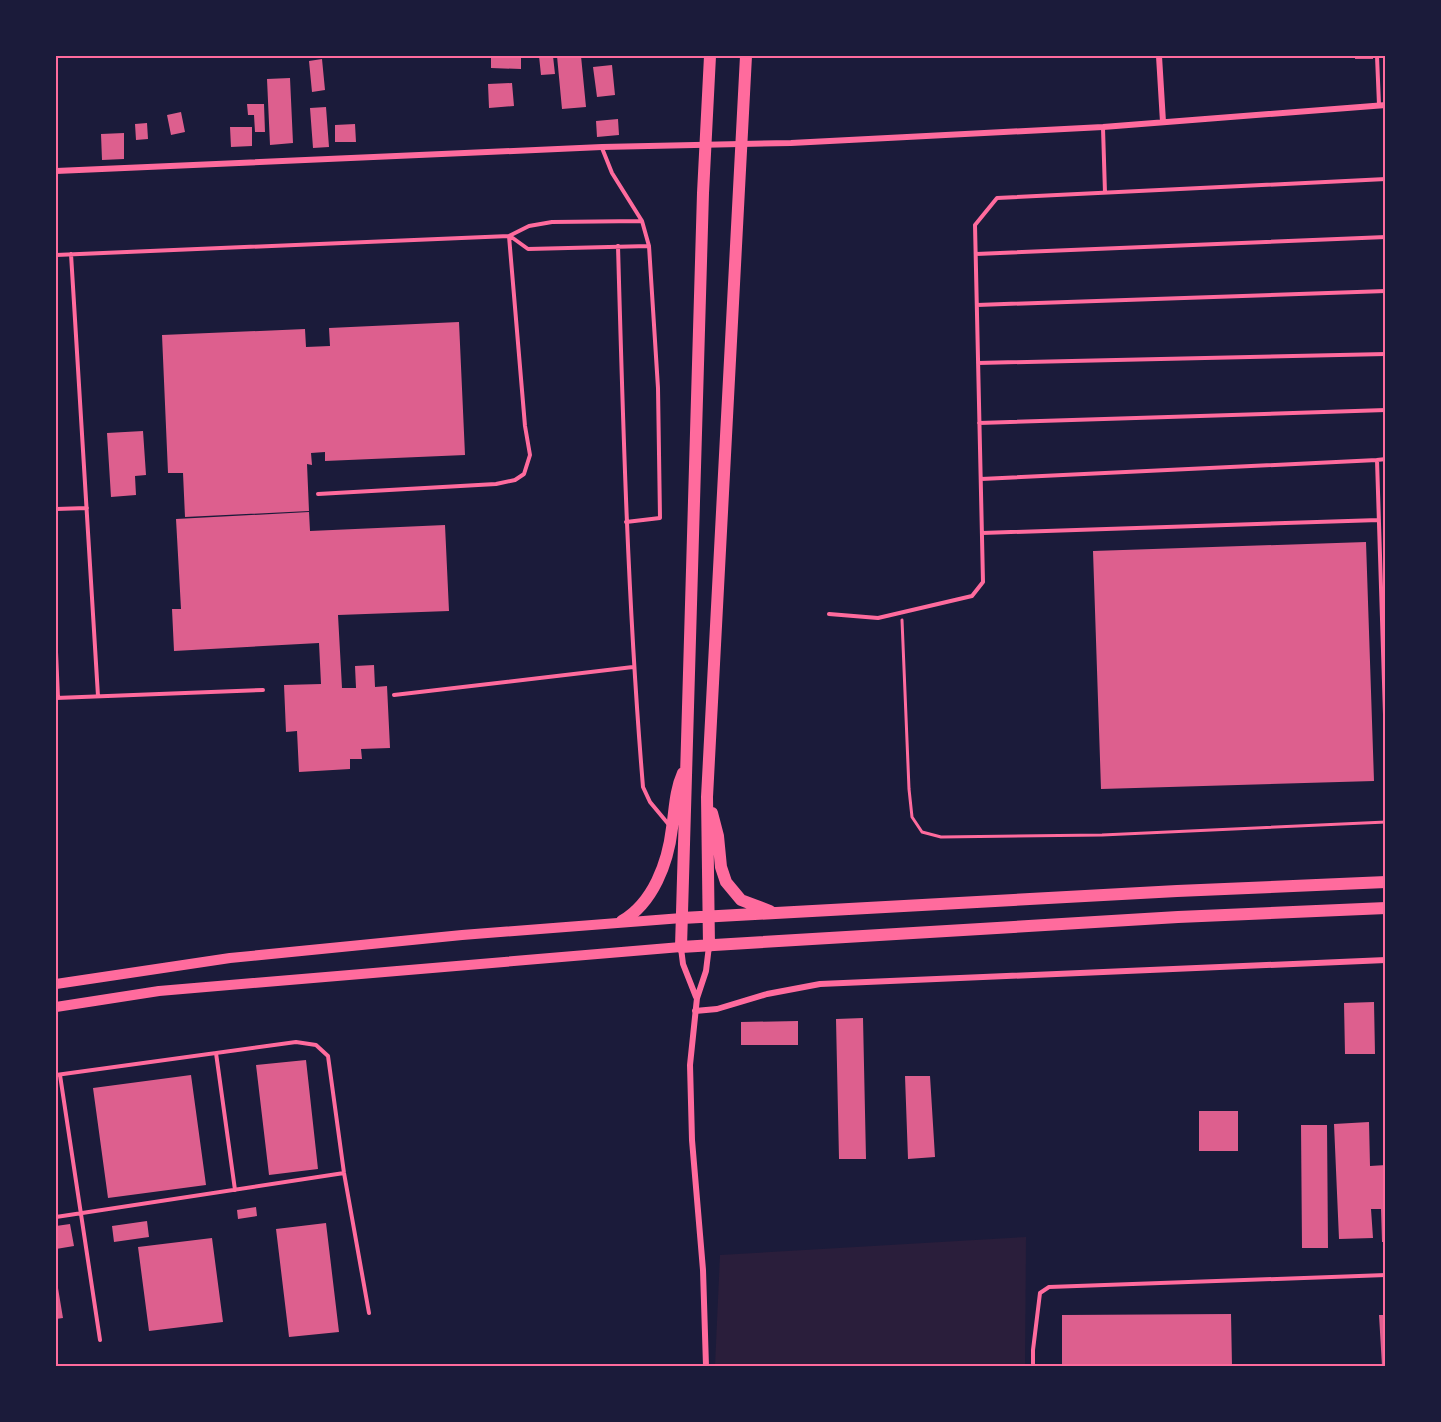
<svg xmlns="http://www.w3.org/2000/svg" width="1441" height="1422" font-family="Helvetica,sans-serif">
  <rect width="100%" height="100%" fill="#1b1b3a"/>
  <path fill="#2a1e3b" d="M1026,1237L1025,1366H715L720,1255Z"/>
  <path fill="#dd5f8e" d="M491,56H521V69L491,68Z
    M539,56H553L555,74L541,75Z
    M557,56H581L586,107L562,109Z
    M1355,56H1373V59H1355Z
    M322,59L325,90L312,92L309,61Z
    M612,65L615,95L597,97L593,67Z
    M290,78L293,143L270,145L267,79Z
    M512,83L514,106L489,108L488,84Z
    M247,104H264L265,132H255L254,115H248Z
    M326,107L329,147L313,148L310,108Z
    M181,112L185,132L171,135L167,115Z
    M618,119L619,135L597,137L596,121Z
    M147,123L148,139L136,140L135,124Z
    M355,124L356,142H335V125Z
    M230,127H252V146L231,147Z
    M124,133V159L102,160L101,134Z
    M459,322L465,455L325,461V452L311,453L312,465L307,464L309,511L185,517L183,473H168L162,335L305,329L306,347L330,346L329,328Z
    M143,431L146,475L135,476L136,495L111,497L107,433Z
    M309,512L310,531L445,525L449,611L338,615L342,688H356L355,666L374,665L375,687L387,686L390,748L361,749L362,759H350V769L299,772L297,731L286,732L284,685L321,684L319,643L174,651L172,609H181L176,519Z
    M1366,542L1374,781L1101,789L1093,551Z
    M1374,1002L1375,1054H1345L1344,1003Z
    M863,1018L866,1159H839L836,1019Z
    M798,1021V1045H741V1022Z
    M306,1060L318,1169L269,1175L256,1065Z
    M191,1075L206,1185L108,1198L93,1088Z
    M905,1076H930L935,1157L908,1159Z
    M1199,1111H1238V1151H1199Z
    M1369,1122L1370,1166L1386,1165V1242H1382L1381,1209H1371L1373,1238L1339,1239L1334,1124Z
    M1301,1125H1327L1328,1248H1302Z
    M256,1207L257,1216L238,1219L237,1210Z
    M147,1221L149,1237L114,1242L112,1226Z
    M326,1223L339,1332L289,1337L276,1229Z
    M70,1224L74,1246L56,1249V1226Z
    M212,1238L223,1322L149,1331L138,1247Z
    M56,1276L63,1318L56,1319Z
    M1231,1314L1232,1366H1062V1315Z
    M1379,1315H1386V1366H1382Z"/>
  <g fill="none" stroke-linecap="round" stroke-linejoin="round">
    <path stroke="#ff6b9d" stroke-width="3" d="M902,620L909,789L912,817L922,832L941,837L1102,835L1386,822"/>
    <path stroke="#ff6b9d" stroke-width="4" d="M1377,56L1379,105
      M1103,128L1105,193
      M602,148L612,173L642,221L649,246L658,388L660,518L626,522
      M510,236L528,249L649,246
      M618,246C623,427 628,607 643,787L650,802L670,826
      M71,254L98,696
      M976,254L1386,237
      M56,255L509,236L529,226L552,222L642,221
      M977,305L1386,291
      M978,363L1386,354
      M979,423L1386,410
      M1386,459L1377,460L1386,746
      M981,479L1377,460
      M318,494L496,484L515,480L524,474L530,455L525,426L509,236
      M56,509L87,508
      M982,533L1379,520
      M829,614L878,618L972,596L983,582L975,225L997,198L1386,179
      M56,652L58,698
      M394,695L633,667
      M56,698L263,690
      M216,1053L235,1190
      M56,1075L296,1042L316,1045L328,1056L344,1173L369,1313
      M60,1075L100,1340
      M56,1217L344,1173
      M1033,1366V1350L1040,1293L1049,1287L1386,1275"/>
    <path stroke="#ff6b9d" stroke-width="6" d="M1159,56L1163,122
      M56,171L602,147L791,143L1103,127L1386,105
      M681,948L683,964L696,997
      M695,1011L717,1009L767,994L820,984L1386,960
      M706,1366L703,1270L692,1140L690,1065L697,998L706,971L709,946"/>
    <path stroke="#ff6b9d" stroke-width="10" d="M56,984L230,958L462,935L682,918
      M56,1007L159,991L681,947"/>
    <path stroke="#ff6b9d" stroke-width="12" d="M710,56L703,193L681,947L1178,917L1386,908
      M712,813L718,836L721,867L726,882L741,900L770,911
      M682,918L1177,891L1386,882
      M622,921C653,903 668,863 672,828C675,809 675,791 683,773
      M709,946L707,797L746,56"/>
  </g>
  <rect width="1441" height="1422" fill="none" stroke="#1b1b3a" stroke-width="114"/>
  <rect x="57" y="57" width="1327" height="1308" fill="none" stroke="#ff6b9d" stroke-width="2"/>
</svg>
